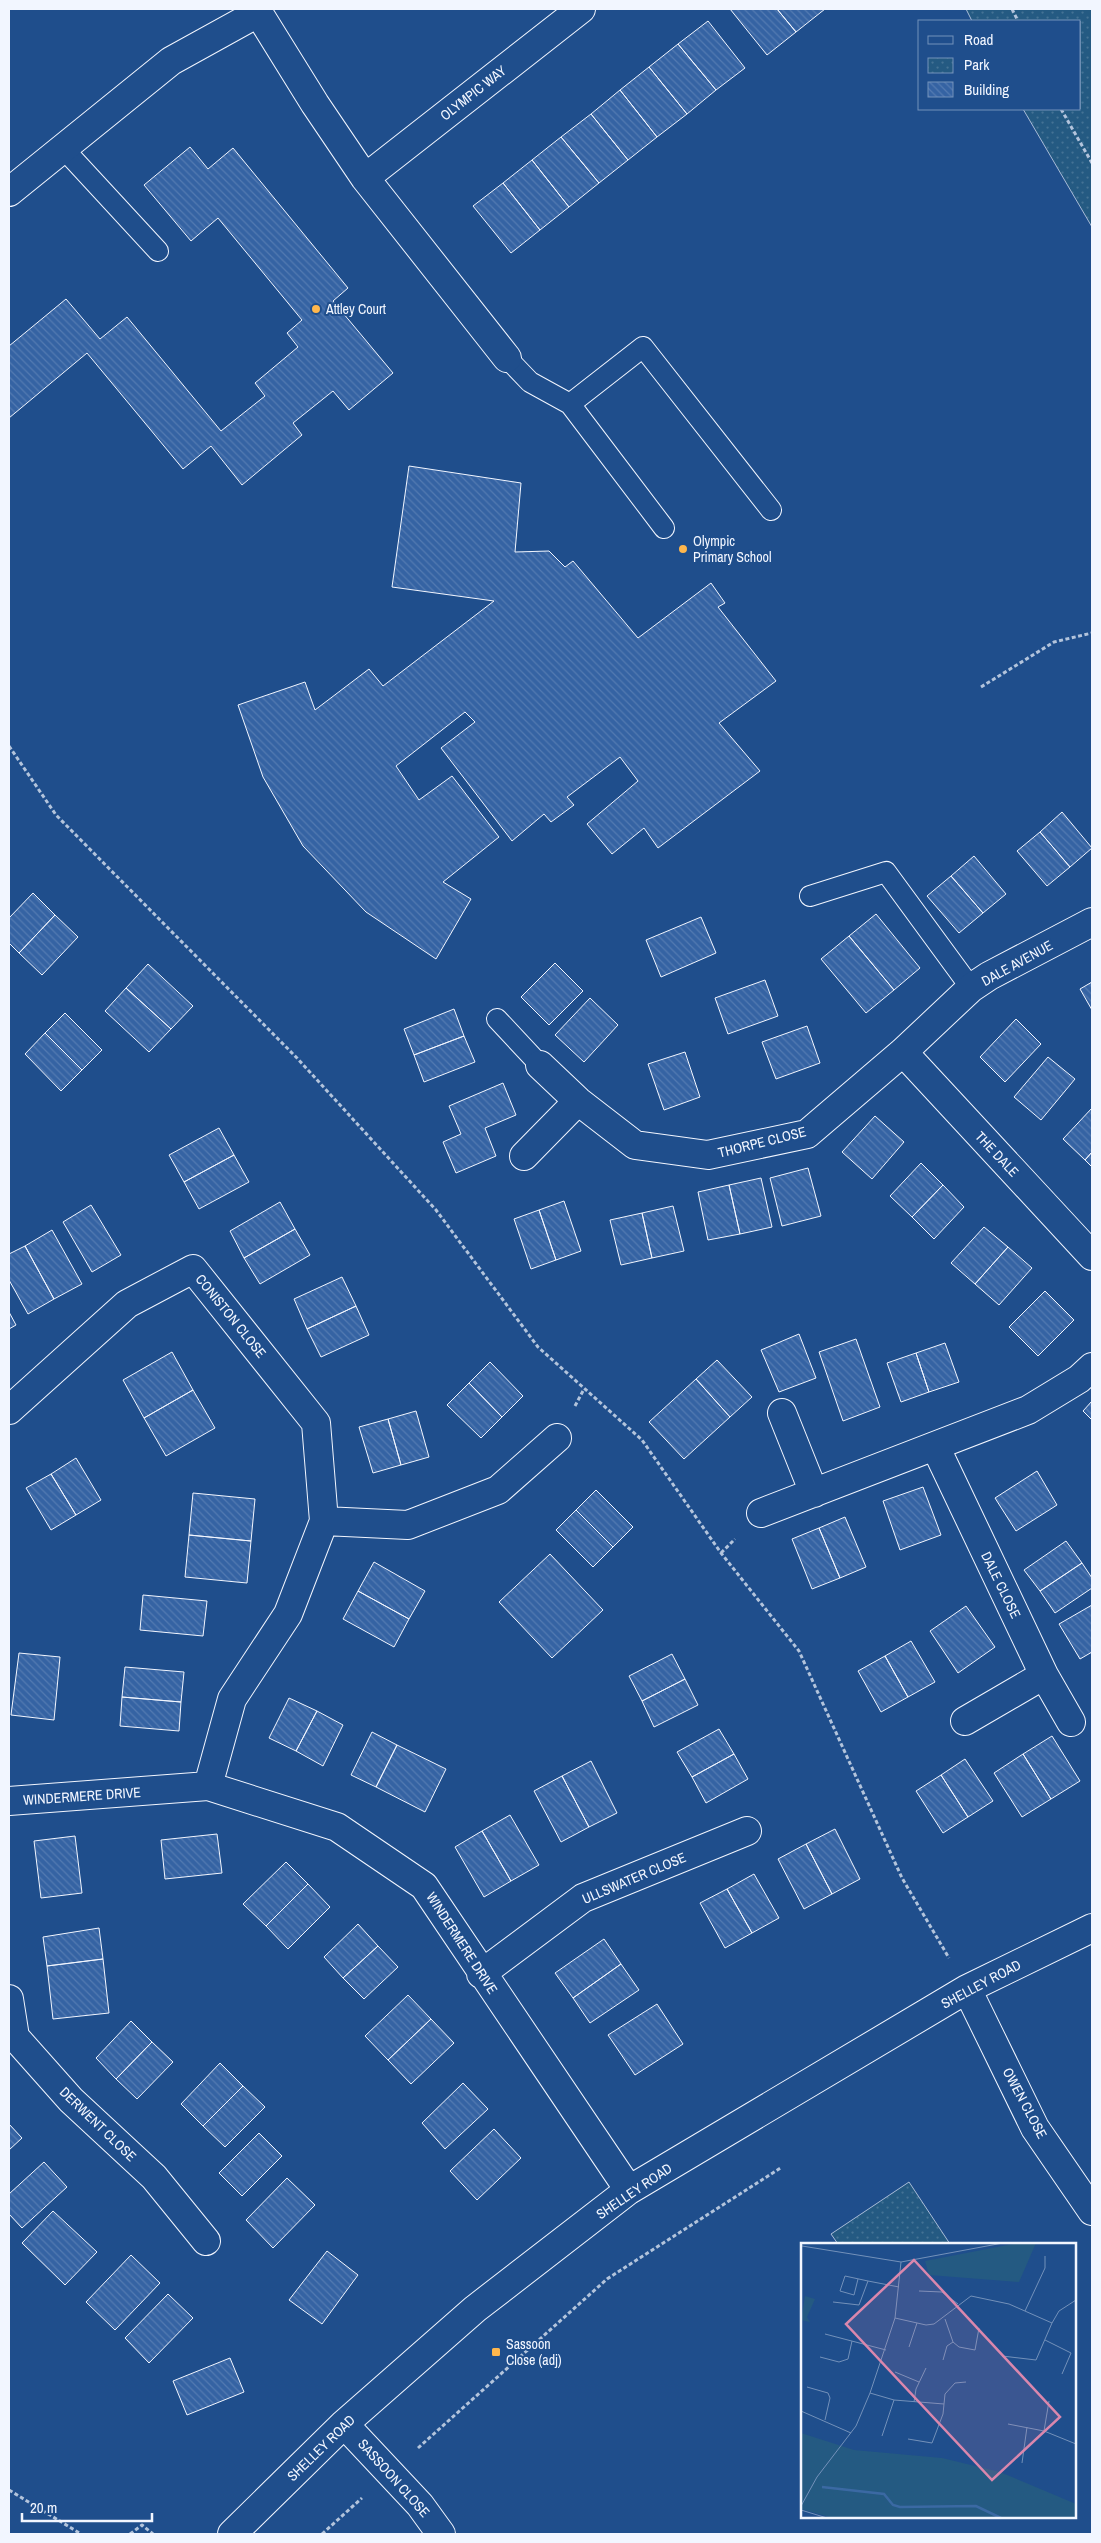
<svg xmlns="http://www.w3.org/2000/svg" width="1101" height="2543" font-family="'Archivo Narrow',sans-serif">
  <defs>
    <pattern id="park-dots" width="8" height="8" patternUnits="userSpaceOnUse" patternTransform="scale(1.25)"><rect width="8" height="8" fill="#245a82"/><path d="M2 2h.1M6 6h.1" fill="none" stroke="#447295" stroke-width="1.8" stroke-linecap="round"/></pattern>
    <pattern id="building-back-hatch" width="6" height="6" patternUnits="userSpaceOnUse" patternTransform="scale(1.25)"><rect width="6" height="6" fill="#3563a3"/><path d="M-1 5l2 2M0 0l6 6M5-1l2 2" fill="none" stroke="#537ab1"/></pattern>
  </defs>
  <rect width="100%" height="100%" fill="#1f4e8c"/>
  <path fill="url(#park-dots)" stroke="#a8bbd7" d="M966,9H1092V227L1023,109H1080V21H972Z
    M909,2182L950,2244H838L831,2234Z"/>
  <path fill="url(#building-back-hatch)" stroke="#f2f6ff" d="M730,9H777L796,32L767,55Z
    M777,9H825L796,32Z
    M708,21L745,68L716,90L678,44Z
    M678,44L716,90L687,114L649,67Z
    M649,67L687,114L657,137L620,90Z
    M620,90L657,137L628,160L591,114Z
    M591,114L628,160L599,183L561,137Z
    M561,137L599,183L569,207L532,160Z
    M190,147L208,169L233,148L348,288L333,301L393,373L349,410L333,391L293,423L302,435L242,485L211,446L183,469L87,353L9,418V346L66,299L100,339L127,317L221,431L265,396L255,383L298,347L287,333L302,320L218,218L191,241L144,185Z
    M532,160L569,207L540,230L503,183Z
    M503,183L540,230L511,253L473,206Z
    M409,466L521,483L515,552L549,551L565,567L573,561L638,638L711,583L725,603L718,607L776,681L719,723L760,771L658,848L644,828L612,854L587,824L638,781L620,757L567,797L574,805L551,822L544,814L512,841L441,748L475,722L465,712L396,766L419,800L452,776L499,837L443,882L471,899L436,959L366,912L303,846L263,777L238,705L305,682L315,710L369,669L383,686L494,601L392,587Z
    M1062,812L1092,848L1070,867L1040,832Z
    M1040,832L1070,867L1047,886L1017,851Z
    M974,856L1006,894L983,913L951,876Z
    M951,876L983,913L959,933L927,896Z
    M33,893L55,915L19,953L9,943V918Z
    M876,914L920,968L894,990L849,936Z
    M55,915L78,937L42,975L19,953Z
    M701,917L716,953L661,977L646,940Z
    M849,936L894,990L866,1013L821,959Z
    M555,963L583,991L549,1025L521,997Z
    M148,964L193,1006L171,1029L126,988Z
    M765,980L778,1016L728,1034L715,998Z
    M1092,982V1010L1080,989Z
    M126,988L171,1029L149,1052L105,1011Z
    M590,998L618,1025L584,1062L555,1035Z
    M454,1009L464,1036L414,1055L404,1029Z
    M65,1013L102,1050L82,1070L45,1033Z
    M1016,1019L1041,1044L1005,1082L980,1057Z
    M807,1026L820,1063L776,1079L762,1042Z
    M45,1033L82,1070L61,1091L25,1054Z
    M464,1036L475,1062L424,1082L414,1055Z
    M685,1052L700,1097L664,1110L648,1064Z
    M1048,1057L1075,1079L1041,1120L1014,1097Z
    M503,1083L516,1115L485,1128L496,1156L456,1173L443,1142L461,1134L449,1106Z
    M1092,1108V1152L1085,1160L1063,1139Z
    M875,1116L904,1142L872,1179L842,1152Z
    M219,1128L234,1155L184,1182L169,1155Z
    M1092,1152V1167L1085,1160Z
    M234,1155L249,1182L199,1209L184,1182Z
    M921,1163L943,1185L912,1217L890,1196Z
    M808,1168L821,1216L782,1226L770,1178Z
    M761,1178L772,1227L740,1234L729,1185Z
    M729,1185L740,1234L708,1240L698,1192Z
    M943,1185L964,1207L934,1239L912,1217Z
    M564,1201L581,1251L556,1260L539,1210Z
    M280,1202L295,1229L244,1258L230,1231Z
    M91,1205L121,1255L92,1272L63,1222Z
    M673,1206L684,1251L652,1258L642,1213Z
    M539,1210L556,1260L531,1269L514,1219Z
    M642,1213L652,1258L621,1265L610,1220Z
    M984,1227L1008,1247L975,1284L951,1263Z
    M295,1229L310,1255L260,1284L244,1258Z
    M52,1230L82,1284L54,1299L25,1246Z
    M25,1246L54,1299L28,1314L9,1280V1254Z
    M1008,1247L1032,1268L999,1305L975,1284Z
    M342,1277L356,1306L307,1329L294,1299Z
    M1045,1291L1074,1320L1038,1356L1009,1327Z
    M356,1306L369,1335L321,1357L307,1329Z
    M9,1312L16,1325L9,1329Z
    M799,1334L816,1378L779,1392L761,1350Z
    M856,1339L880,1407L843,1421L819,1352Z
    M945,1343L959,1382L929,1392L916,1353Z
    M172,1352L193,1390L144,1418L123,1380Z
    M916,1353L929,1392L901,1402L887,1363Z
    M717,1360L752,1397L730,1417L696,1379Z
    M490,1362L523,1396L502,1417L469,1383Z
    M696,1379L730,1417L684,1459L649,1422Z
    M469,1383L502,1417L481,1438L447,1405Z
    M193,1390L215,1428L166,1456L144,1418Z
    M1092,1401V1420L1083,1411Z
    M416,1411L429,1457L401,1465L388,1419Z
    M388,1419L401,1465L373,1473L359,1427Z
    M76,1458L101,1500L76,1515L51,1474Z
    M1037,1471L1057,1505L1016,1531L995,1498Z
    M51,1474L76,1515L51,1530L26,1488Z
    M923,1487L941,1535L900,1550L883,1501Z
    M596,1490L633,1527L613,1547L576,1510Z
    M193,1493L255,1499L251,1541L189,1535Z
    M576,1510L613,1547L593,1567L556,1530Z
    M845,1517L866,1567L840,1578L819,1528Z
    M819,1528L840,1578L812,1589L792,1539Z
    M189,1535L251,1541L247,1583L185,1577Z
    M1066,1541L1082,1563L1040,1591L1024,1570Z
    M550,1554L603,1610L552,1658L499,1602Z
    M374,1562L425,1591L409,1619L358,1591Z
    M1082,1563L1092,1578V1588L1055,1613L1040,1591Z
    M358,1591L409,1619L394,1647L343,1619Z
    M143,1595L207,1601L203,1636L140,1630Z
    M1092,1605V1652L1080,1659L1059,1624Z
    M966,1606L995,1647L958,1673L930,1631Z
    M911,1641L935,1682L908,1697L885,1656Z
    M19,1653L60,1657L54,1720L11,1715Z
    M672,1654L685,1679L642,1701L629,1676Z
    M885,1656L908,1697L881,1712L858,1671Z
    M125,1667L184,1672L181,1702L122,1697Z
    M685,1679L698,1705L654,1727L642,1701Z
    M122,1697L181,1702L179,1731L120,1726Z
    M289,1698L317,1711L296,1751L269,1738Z
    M317,1711L343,1725L323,1766L296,1751Z
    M719,1729L734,1754L692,1777L677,1752Z
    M372,1732L397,1745L376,1787L351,1775Z
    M1052,1736L1080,1781L1051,1799L1023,1754Z
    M397,1745L446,1769L425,1812L376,1787Z
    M734,1754L748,1779L706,1803L692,1777Z
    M1023,1754L1051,1799L1022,1817L994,1773Z
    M965,1759L993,1801L968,1817L941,1775Z
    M591,1761L617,1813L589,1827L562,1776Z
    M941,1775L968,1817L943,1833L916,1791Z
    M562,1776L589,1827L561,1842L534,1791Z
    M510,1815L539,1865L511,1881L482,1831Z
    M835,1829L860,1879L832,1894L806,1844Z
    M482,1831L511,1881L484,1897L455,1847Z
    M217,1834L222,1873L165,1879L161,1840Z
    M75,1836L82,1893L41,1898L34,1841Z
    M806,1844L832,1894L804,1909L778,1859Z
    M286,1862L308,1884L266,1926L243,1904Z
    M754,1874L779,1918L752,1933L727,1889Z
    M308,1884L330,1907L288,1949L266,1926Z
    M727,1889L752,1933L725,1948L700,1903Z
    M358,1924L378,1946L343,1978L324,1957Z
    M99,1928L103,1959L47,1966L43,1937Z
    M604,1939L621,1964L573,1998L555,1973Z
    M378,1946L398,1967L364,1999L343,1978Z
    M103,1959L109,2013L53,2019L47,1966Z
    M621,1964L639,1990L590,2023L573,1998Z
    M408,1995L431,2019L388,2060L365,2036Z
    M657,2004L683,2044L635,2075L608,2035Z
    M431,2019L454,2043L411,2084L388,2060Z
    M131,2021L152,2042L116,2079L96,2058Z
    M152,2042L173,2062L137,2099L116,2079Z
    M220,2063L243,2086L203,2126L181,2104Z
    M463,2083L488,2109L445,2149L422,2123Z
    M243,2086L265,2107L225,2147L203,2126Z
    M9,2124L22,2138L9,2150Z
    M494,2129L521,2158L477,2200L450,2171Z
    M259,2133L282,2156L242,2196L219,2173Z
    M44,2162L67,2187L22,2228L9,2214V2194Z
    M287,2178L315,2205L273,2248L246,2220Z
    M53,2211L97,2252L65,2285L22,2243Z
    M327,2251L358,2275L322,2324L289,2300Z
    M131,2255L160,2283L115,2330L86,2302Z
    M168,2294L193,2318L149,2363L125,2338Z
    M230,2358L244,2392L187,2415L173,2381Z"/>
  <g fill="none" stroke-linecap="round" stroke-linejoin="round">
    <g stroke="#f2f6ff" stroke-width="22">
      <path id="lane" d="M62,147L158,251
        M507,358L530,382L570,404L664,528
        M570,404L643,347L771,510
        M810,896L886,872L971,988
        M497,1019L540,1065"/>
    </g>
    <g stroke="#f2f6ff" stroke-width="30">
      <path id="street" d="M256,9L315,104L365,178L507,358
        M365,178L581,9
        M9,192L171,61L258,13
        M903,1052L1092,1256
        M540,1065L578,1101L635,1145L708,1155L807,1134L903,1052L971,988L989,976L1092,922
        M524,1156L578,1101
        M9,1410L127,1304L193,1269L316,1423L324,1521L288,1614L232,1699L208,1786
        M782,1413L814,1493
        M935,1446L1044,1675L1071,1722
        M761,1513L1028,1410L1079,1379L1092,1367
        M324,1521L408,1525L498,1490L557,1438
        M965,1721L1044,1675
        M9,1801L208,1786L337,1827L424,1886L629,2190
        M481,1974L583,1898L747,1831
        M967,1989L1035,2128L1092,2211
        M9,1999L15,2037L71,2100L154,2177L206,2241
        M344,2424L420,2505L441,2534
        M232,2534L344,2424L475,2309L629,2190L967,1989L1092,1928"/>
    </g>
    <path stroke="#b3c4dc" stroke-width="3" stroke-dasharray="4 2.5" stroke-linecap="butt" d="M1012,9L1018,21
      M1061,109L1092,163
      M981,687L1054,642L1092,633
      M9,746L56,815L297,1058L436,1210L538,1347L642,1440L721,1553L799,1651L902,1878L949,1958
      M575,1406L584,1389
      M721,1553L735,1539
      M418,2448L607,2279L782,2167
      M9,2490L81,2534
      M130,2534L142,2525L153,2534
      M322,2534L362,2498"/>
    <use href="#lane" stroke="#1f4e8c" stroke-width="20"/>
    <use href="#street" stroke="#1f4e8c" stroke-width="28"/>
  </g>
  <g fill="#ffb74d" stroke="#1f4e8c" stroke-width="2">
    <circle cx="316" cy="309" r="5"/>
    <circle cx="683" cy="549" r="5"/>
    <rect x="491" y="2347" width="10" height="10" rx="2.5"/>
  </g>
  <g text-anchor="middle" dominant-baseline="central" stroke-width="4" stroke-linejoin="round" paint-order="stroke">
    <g font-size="14" fill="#f2f6ff" stroke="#1f4e8c">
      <text transform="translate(473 93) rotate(-38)">OLYMPIC WAY</text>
      <text transform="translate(1017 963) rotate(-29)">DALE AVENUE</text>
      <text transform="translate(762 1142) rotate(-14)">THORPE CLOSE</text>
      <text transform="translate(997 1154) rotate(47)">THE DALE</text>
      <text transform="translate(231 1316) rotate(51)">CONISTON CLOSE</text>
      <text transform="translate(1001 1585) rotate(64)">DALE CLOSE</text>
      <text transform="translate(82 1796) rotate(-4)">WINDERMERE DRIVE</text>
      <text transform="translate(634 1878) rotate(-23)">ULLSWATER CLOSE</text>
      <text transform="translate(462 1943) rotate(57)">WINDERMERE DRIVE</text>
      <text transform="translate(981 1984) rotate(-28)">SHELLEY ROAD</text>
      <text transform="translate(1025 2103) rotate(62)">OWEN CLOSE</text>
      <text transform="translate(98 2124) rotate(44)">DERWENT CLOSE</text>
      <text transform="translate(634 2191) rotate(-34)">SHELLEY ROAD</text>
      <text transform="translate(321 2448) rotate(-44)">SHELLEY ROAD</text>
      <text transform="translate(394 2478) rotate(48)">SASSOON CLOSE</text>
    </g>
    <g font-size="14" fill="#f2f6ff" stroke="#1f4e8c" text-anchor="start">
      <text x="326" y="309">Attley Court</text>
      <text x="693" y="541">Olympic<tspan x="693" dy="16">Primary School</tspan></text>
      <text x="506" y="2344">Sassoon<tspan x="506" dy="16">Close (adj)</tspan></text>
    </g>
  </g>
  <g transform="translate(801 2243)">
    <rect width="275" height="275" fill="#1f4e8c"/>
    <path d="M217,0H235L218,39L128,32L124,18Z" fill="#245a82"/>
    <path d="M4,53L14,56L6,74L9,79L0,77ZM0,190L53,207L141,215L199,229L275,261V275H32L0,266Z" fill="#245a82"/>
    <path fill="none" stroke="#3b69a3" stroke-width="2.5" d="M21,244L83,251L92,262L99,264L175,263L200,275"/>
    <path fill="none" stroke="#7391ba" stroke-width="1" d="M1,3L100,19L202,0M57,36L53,52L39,48L44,33L67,38M118,48L141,49L157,61M32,59L58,62L67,38L98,44M224,68L244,25V13M94,75L125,82L133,81L170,53L208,61L251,80L258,68L275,57M144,76L152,99L158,104L174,107L178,85M24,91L85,107M244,97L270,110L261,131M108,104L116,80M201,113L235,117L251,80M19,114L38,119L47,116L51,98M142,117L146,103L152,99M94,129L118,139M6,144L27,150L29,155L24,177M69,150L93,157L143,161M113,159L115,146L125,125M0,168L50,190M207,181L243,188L275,201M243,188L248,158M81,193L93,157M107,196L131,200L142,171L144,151L154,140L165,139M221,220L226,184M0,263L16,234L55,183L69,150L94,75L100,19M0,267L26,275"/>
    <path fill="#da87ad" fill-opacity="0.15" stroke="#da87ad" stroke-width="2.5" d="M113,17L259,174L191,237L45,81Z"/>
    <rect width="275" height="275" fill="none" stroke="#f2f6ff" stroke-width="2.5"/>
  </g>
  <rect width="1101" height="2543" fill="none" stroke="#f2f6ff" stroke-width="20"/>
  <rect x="918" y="20" width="162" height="90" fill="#1f4e8c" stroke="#7391ba"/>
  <rect x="928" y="36" width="25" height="8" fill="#1f4e8c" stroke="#7391ba"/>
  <text x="964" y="45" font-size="15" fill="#f2f6ff">Road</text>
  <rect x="928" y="58" width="25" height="15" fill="url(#park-dots)" stroke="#7391ba"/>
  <text x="964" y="70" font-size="15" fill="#f2f6ff">Park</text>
  <rect x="928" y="82" width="25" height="15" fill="url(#building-back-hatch)" stroke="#7391ba"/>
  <text x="964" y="95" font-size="15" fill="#f2f6ff">Building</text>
  <path d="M22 2513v8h130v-8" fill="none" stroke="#f2f6ff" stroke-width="2.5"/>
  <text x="30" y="2513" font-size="15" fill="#f2f6ff" stroke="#1f4e8c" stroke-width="4" paint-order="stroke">20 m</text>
</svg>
